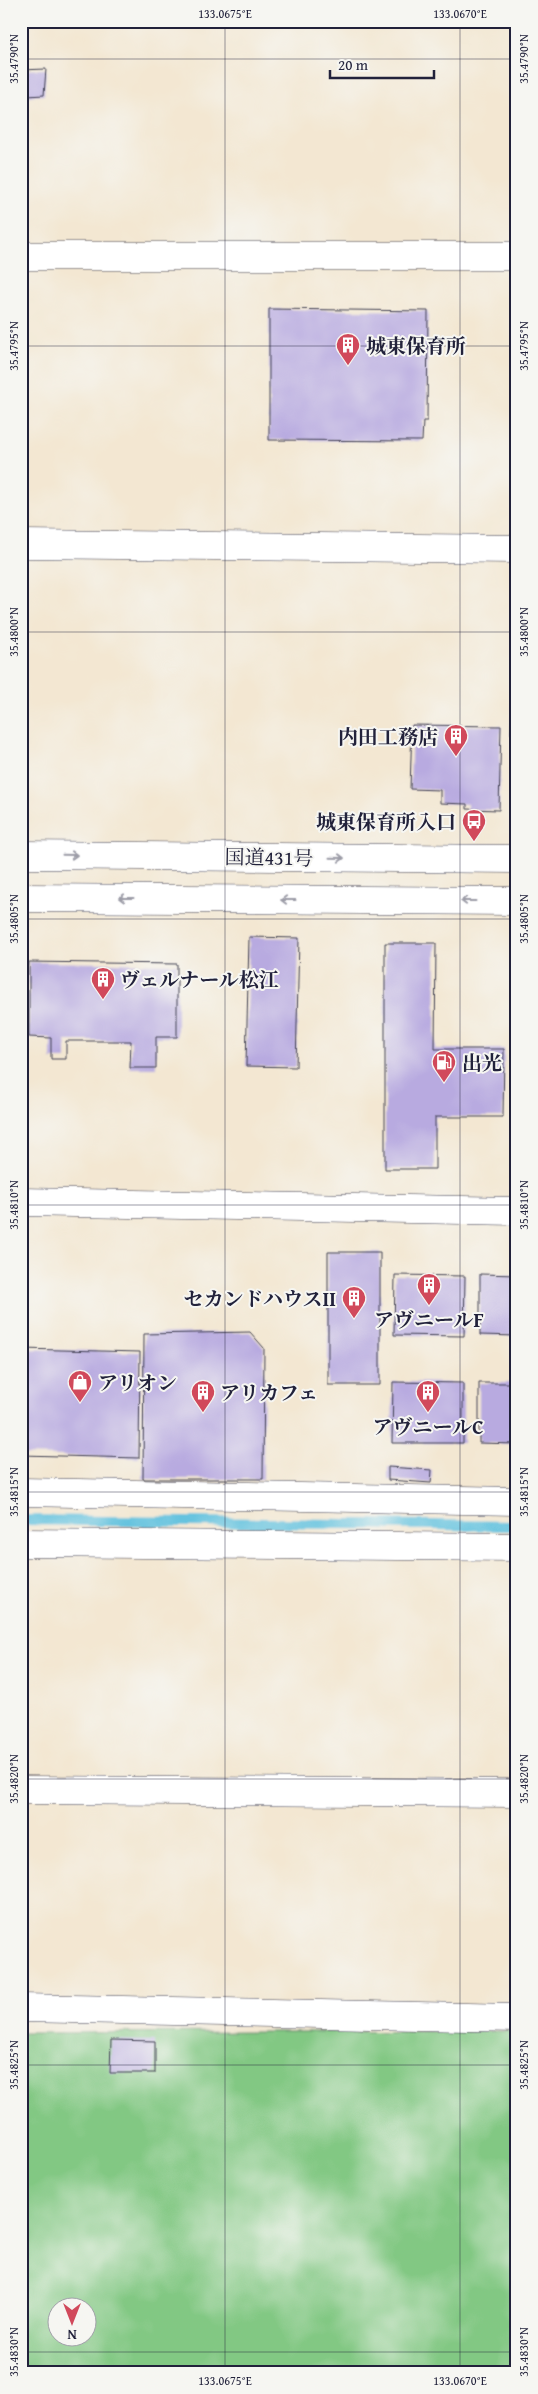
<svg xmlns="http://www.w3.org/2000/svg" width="538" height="2394" font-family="'Gentium Book Plus','Noto Serif JP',serif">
  <rect width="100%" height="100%" fill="#f6f6f2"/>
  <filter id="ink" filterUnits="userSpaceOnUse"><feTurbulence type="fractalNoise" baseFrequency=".02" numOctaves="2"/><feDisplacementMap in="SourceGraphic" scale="10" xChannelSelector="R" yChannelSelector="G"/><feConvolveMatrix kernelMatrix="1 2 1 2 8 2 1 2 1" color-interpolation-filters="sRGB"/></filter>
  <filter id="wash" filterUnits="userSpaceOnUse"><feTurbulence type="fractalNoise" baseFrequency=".0096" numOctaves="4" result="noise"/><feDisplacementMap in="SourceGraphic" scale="20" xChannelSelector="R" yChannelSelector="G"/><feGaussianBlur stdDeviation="1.12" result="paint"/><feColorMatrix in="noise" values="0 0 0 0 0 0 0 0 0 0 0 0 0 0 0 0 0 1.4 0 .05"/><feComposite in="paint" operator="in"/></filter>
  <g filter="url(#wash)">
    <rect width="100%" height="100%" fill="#f3e7d2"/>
    <path fill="#82c883" stroke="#52755f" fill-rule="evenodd" d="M517,2031V2373H21V2033ZM58,2306H88V2336H58Z"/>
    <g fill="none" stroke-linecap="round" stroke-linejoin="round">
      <path stroke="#60c1de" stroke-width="10" d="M21,1520L517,1526"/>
    </g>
    <g id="blocks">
      <path fill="#b8aae0" d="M46,69L44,95L27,96L26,119H21V70Z
        M269,309L428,311L427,421H423L422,441L269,440Z
        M512,694H517V734H511Z
        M412,725L501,726L499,810L467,809V804L440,803V790L410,789Z
        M249,937L299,938L296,1067L246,1066Z
        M385,943H436L435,1049H504L503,1117H435V1169H385Z
        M29,962L177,964V1037H156V1068H130L131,1041H66V1059H51V1038L29,1037Z
        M328,1252H380V1385H328Z
        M480,1274L517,1275V1336L480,1335Z
        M395,1275L465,1276L464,1336L394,1335Z
        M250,1332L264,1348L263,1479H143L144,1334Z
        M21,1349L140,1352L139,1458L21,1455Z
        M393,1382L463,1383V1443H392Z
        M479,1383H517V1444L479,1443Z
        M388,1467L432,1470L431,1483L388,1480Z
        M111,2040L155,2041V2073H110Z"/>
    </g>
  </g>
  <g filter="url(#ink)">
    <use href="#blocks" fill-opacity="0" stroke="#414052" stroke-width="1"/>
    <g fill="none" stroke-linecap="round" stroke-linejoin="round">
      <g stroke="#414052" stroke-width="29">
        <path id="street" d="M21,256H517
          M21,544L517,549
          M21,1202L517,1211
          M21,1492L517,1501
          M21,1543L517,1547
          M21,1790L517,1793
          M21,2008L517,2018"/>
      </g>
      <g stroke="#414052" stroke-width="29">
        <path id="highway" d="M21,855L517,859
          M21,898L517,901"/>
      </g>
      <use href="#street" stroke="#fff" stroke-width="28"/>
      <use href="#highway" stroke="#fff" stroke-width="28"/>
    </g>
    <defs><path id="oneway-shaft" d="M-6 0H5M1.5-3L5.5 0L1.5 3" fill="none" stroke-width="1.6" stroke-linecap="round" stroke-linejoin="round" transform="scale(1.25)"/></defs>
    <g stroke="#9c9ca7">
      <use href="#oneway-shaft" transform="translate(70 855) rotate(1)"/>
      <use href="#oneway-shaft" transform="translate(337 858) rotate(1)"/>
      <use href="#oneway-shaft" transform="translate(126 898) rotate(-180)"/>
      <use href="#oneway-shaft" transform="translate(288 900) rotate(-180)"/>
      <use href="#oneway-shaft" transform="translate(468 901) rotate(-180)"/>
    </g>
  </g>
  <path fill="none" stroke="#22223b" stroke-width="1" stroke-opacity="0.45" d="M225,21V2373M460,21V2373M21,59H517M21,346H517M21,632H517M21,919H517M21,1205H517M21,1492H517M21,1779H517M21,2065H517M21,2352H517"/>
  <defs>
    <g id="building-pin" transform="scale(1.25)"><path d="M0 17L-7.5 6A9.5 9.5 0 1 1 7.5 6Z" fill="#d1495b" stroke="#f6f6f2"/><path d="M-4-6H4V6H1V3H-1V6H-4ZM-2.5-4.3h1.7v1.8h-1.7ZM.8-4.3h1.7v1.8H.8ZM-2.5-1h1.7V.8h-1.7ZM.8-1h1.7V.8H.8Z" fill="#fff"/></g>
    <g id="bus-pin" transform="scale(1.25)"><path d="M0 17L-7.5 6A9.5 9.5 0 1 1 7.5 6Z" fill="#d1495b" stroke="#f6f6f2"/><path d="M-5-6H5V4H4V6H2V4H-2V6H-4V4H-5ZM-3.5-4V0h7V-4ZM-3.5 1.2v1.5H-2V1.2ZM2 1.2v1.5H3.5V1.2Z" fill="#fff"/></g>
    <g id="fuel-pin" transform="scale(1.25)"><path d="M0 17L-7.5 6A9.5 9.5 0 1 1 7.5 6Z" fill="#d1495b" stroke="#f6f6f2"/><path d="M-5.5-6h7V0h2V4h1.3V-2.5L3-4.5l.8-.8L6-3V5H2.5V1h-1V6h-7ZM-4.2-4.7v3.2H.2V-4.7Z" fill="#fff"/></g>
    <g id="shop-pin" transform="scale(1.25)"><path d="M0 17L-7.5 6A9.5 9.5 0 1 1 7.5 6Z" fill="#d1495b" stroke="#f6f6f2"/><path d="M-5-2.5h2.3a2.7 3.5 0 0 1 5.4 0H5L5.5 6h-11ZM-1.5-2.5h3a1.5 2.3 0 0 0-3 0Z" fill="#fff"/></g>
  </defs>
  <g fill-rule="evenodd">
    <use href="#building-pin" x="348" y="345"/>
    <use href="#building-pin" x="456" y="736"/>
    <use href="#bus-pin" x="474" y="821"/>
    <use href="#building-pin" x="103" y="979"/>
    <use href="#fuel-pin" x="444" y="1062"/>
    <use href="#building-pin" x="429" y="1285"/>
    <use href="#building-pin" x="354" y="1298"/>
    <use href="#shop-pin" x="80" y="1382"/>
    <use href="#building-pin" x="203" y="1392"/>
    <use href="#building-pin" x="428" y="1392"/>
  </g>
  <g text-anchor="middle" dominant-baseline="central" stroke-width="4" stroke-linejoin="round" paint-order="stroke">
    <g font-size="20" font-weight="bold" fill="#22223b" stroke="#f6f6f2" text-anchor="start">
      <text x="366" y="345">城東保育所</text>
      <text x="438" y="736" text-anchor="end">内田工務店</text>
      <text x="456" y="821" text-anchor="end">城東保育所入口</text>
      <text x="120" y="979">ヴェルナール松江</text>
      <text x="462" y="1062">出光</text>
      <text x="336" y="1298" text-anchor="end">セカンドハウスⅡ</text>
      <text x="429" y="1319" text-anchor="middle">アヴニールF</text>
      <text x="98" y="1382">アリオン</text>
      <text x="220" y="1392">アリカフェ</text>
      <text x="428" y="1426" text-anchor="middle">アヴニールC</text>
    </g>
    <g font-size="20" fill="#22223b" stroke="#f6f6f2">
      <text transform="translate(269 857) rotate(1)">国道431号</text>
    </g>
  </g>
  <rect width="538" height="2394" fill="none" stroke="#f6f6f2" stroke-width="55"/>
  <g transform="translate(72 2322) rotate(180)"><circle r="24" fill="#f6f6f2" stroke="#a1a1a9"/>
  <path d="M0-4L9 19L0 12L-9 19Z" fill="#d1495b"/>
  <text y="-8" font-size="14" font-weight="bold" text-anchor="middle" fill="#22223b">N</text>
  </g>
  <path d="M330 70v8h104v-8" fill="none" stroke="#22223b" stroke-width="2.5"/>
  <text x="338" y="70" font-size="15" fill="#22223b" stroke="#f6f6f2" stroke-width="4" paint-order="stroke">20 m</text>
  <rect x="28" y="28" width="482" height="2338" fill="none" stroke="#22223b" stroke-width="2"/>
  <g font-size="12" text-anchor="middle" fill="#22223b">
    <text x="225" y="18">133.0675°E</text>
    <text x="460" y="18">133.0670°E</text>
    <text transform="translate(524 59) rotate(-90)" y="4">35.4790°N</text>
    <text transform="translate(14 59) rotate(-90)" y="4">35.4790°N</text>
    <text transform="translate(14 346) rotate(-90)" y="4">35.4795°N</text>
    <text transform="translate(524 346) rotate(-90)" y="4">35.4795°N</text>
    <text transform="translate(14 632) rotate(-90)" y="4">35.4800°N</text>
    <text transform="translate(524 632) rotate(-90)" y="4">35.4800°N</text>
    <text transform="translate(14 919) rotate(-90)" y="4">35.4805°N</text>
    <text transform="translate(524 919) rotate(-90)" y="4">35.4805°N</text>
    <text transform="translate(14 1205) rotate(-90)" y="4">35.4810°N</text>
    <text transform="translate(524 1205) rotate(-90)" y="4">35.4810°N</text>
    <text transform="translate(14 1492) rotate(-90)" y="4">35.4815°N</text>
    <text transform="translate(524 1492) rotate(-90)" y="4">35.4815°N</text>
    <text transform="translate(524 1779) rotate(-90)" y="4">35.4820°N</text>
    <text transform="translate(14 1779) rotate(-90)" y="4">35.4820°N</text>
    <text transform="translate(14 2065) rotate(-90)" y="4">35.4825°N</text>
    <text transform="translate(524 2065) rotate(-90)" y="4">35.4825°N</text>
    <text transform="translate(524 2352) rotate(-90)" y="4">35.4830°N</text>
    <text transform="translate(14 2352) rotate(-90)" y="4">35.4830°N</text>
    <text x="225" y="2385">133.0675°E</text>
    <text x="460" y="2385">133.0670°E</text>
  </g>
</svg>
